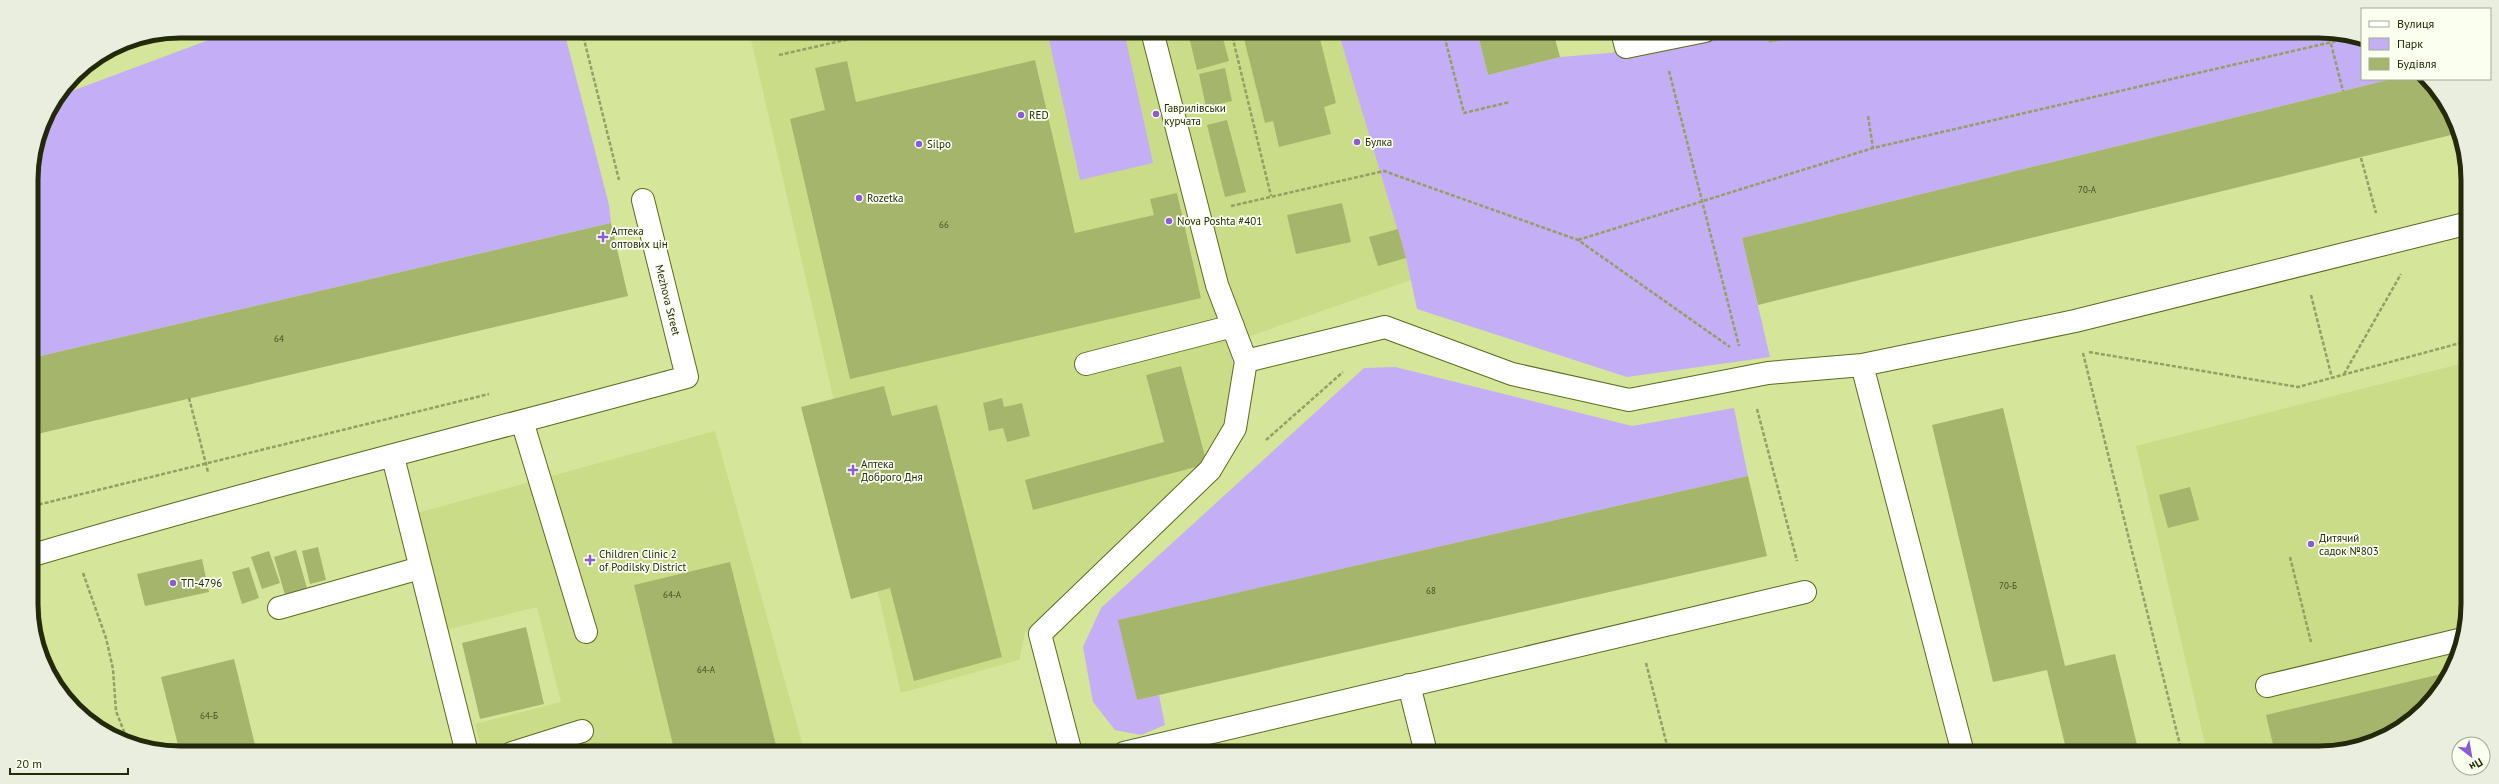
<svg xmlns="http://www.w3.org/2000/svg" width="2499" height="784" font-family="'PT Sans',sans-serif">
  <rect width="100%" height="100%" fill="#d5e59a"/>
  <path fill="#cbdc89" d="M749,31H1357L1420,277L1230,343L1235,382L1210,467L1025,633L1019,660L901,693Z
    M2464,363L2463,643L2443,687L2410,722L2376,742L2329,753H2207L2136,446Z
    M715,431L805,753H482L475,724L561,702L537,607L446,630L417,513Z"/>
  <path fill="#c4aef5" d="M233,31H564L609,205L611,223L32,358L31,170L42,123L61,95Z
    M1047,31H1124L1153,163L1080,180Z
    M1338,31H1477L1488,75L1560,57L1610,53L1699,31H2319L2362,38V79H2392L1742,238L1770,357L1627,377L1417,309L1406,258Z
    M1395,367L1632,426L1734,408L1748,476L1119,620L1137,700L1159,695L1165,725L1141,735L1115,730L1093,702L1083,647L1101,608L1364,368Z"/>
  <path fill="#a6b56c" d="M1213,31H1221L1229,61L1197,70L1189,37Z
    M1242,31H1328L1319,35L1336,103L1324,107L1331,134L1279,147L1273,121L1265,123Z
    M1477,31H1553L1560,57L1488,75Z
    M1767,31H1804L1805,35L1769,43Z
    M1035,60L1075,233L1154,215L1150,199L1177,193L1201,298L850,379L790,119L825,110L815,68L847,61L856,102Z
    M1225,68L1232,101L1206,107L1199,74Z
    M2392,79H2428L2453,114L2459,133L1758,305L1742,238Z
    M1227,120L1246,192L1225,197L1207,125Z
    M1342,203L1351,242L1296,254L1287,215Z
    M611,223L628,296L33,435L32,358Z
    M1398,229L1406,258L1378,266L1369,237Z
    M1181,366L1207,464L1033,510L1025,480L1164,442L1146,375Z
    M884,386L892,416L937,405L1002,657L914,681L890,588L851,599L801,407Z
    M1002,398L1004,407L1022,403L1030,436L1007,442L1003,428L989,431L983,403Z
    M2003,408L2065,666L2115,654L2139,753H2067L2047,670L1993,682L1932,425Z
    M1748,476L1767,556L1137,700L1118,620Z
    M2190,487L2199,520L2168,528L2159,495Z
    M318,547L326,580L310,584L302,551Z
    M296,550L307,588L285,595L274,557Z
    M269,551L280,583L262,589L251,557Z
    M202,559L209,592L145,606L137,574Z
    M730,562L778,753H675L634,585Z
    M249,567L259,598L242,604L232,572Z
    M526,627L544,704L480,719L462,643Z
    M234,659L257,753H180L161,677Z
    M2450,672L2443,687L2410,722L2376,742L2329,753H2275L2266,715Z"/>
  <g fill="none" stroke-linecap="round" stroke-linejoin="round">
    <g stroke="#5e6a21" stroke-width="24">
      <path id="minor" d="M1622,31L1626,47L1705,31
        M1246,361L1385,327L1512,374L1629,400L1768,373L1862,365L2075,321L2465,224
        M1086,364L1233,326
        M1862,365L1963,753
        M522,421L586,632
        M393,457L467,753
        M33,555C250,491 469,436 687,377L643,200
        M279,608L420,568
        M1409,685L1426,753
        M2267,686L2463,639
        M512,753L582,731
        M1071,753L1040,634L1210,470L1235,428L1246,361L1217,285L1152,31
        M1124,753L1805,592"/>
    </g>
    <path stroke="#939f64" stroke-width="2.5" stroke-dasharray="4 2" stroke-linecap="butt" d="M582,31L619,180
      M833,31L835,42
      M1231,31L1271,196
      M1443,31L1464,113L1510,102
      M2328,32L2343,91
      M775,38L806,31
      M779,55L885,31
      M1669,71L1739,346
      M1868,116L1873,148
      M2361,158L2376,213
      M1231,206L1384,171L1578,240L1730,347
      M1578,240L1873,148L2358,36
      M2311,295L2332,378
      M2089,352L2298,387L2464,342
      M2083,353L2182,753
      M2344,374L2401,274
      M189,398L208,472
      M1757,409L1797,561
      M1266,440L1343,372
      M33,506L489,394
      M2290,557L2311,642
      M83,573L106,638L113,669L116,711L128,742
      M1646,663L1669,753"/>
    <use href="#minor" stroke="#fff" stroke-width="22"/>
  </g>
  <g fill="#8b5cd6" stroke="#fbfff0" stroke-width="1.5">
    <circle cx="1156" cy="114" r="4"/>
    <circle cx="1021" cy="115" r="4"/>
    <circle cx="1357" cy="142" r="4"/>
    <circle cx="919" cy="144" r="4"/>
    <circle cx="859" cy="198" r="4"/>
    <circle cx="1169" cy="221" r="4"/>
    <path d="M601 231h4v4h4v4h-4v4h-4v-4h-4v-4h4z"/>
    <path d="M851 464h4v4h4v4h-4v4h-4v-4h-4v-4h4z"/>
    <circle cx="2311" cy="544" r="4"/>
    <path d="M588 554h4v4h4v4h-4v4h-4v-4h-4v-4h4z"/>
    <circle cx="173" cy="583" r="4"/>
  </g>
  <g text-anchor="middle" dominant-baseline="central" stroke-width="3.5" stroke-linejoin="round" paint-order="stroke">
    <g font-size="9" fill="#444c23">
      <text x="2087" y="189">70-А</text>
      <text x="944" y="224">66</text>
      <text x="279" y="338">64</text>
      <text x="2008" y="585">70-Б</text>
      <text x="1431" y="590">68</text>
      <text x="672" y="594">64-А</text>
      <text x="706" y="669">64-А</text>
      <text x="209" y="715">64-Б</text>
    </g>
    <g font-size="11" fill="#24290b" stroke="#fbfff0" text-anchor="start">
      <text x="1164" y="108">Гаврилівськи<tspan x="1164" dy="13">курчата</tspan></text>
      <text x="1029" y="115">RED</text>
      <text x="1365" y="142">Булка</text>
      <text x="927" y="144">Silpo</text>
      <text x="867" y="198">Rozetka</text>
      <text x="1177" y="221">Nova Poshta #401</text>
      <text x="611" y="231">Аптека<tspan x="611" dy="13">оптових цін</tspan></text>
      <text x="861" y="464">Аптека<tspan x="861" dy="13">Доброго Дня</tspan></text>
      <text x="2319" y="538">Дитячий<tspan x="2319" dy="13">садок №803</tspan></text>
      <text x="599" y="554">Children Clinic 2<tspan x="599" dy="13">of Podilsky District</tspan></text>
      <text x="181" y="583">ТП-4796</text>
    </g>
    <g font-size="11" fill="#24290b" stroke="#fbfff0">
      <text transform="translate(668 300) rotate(76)">Mezhova Street</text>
    </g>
  </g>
  <path d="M0 0H2499V784H0ZM180 38H2319A142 142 0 0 1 2461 180V604A142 142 0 0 1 2319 746H180A142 142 0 0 1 38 604V180A142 142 0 0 1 180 38Z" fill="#eaeede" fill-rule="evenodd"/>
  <path fill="none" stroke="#24290b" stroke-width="5" d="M180 38H2319A142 142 0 0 1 2461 180V604A142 142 0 0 1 2319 746H180A142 142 0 0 1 38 604V180A142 142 0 0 1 180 38Z"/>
  <rect x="2361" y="8" width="130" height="72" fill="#fbfff0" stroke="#a5a994"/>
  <rect x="2369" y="21" width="20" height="6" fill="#ffffff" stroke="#a5a994"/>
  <text x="2397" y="28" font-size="12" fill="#24290b">Вулиця</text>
  <rect x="2369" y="38" width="20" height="12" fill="#c4aef5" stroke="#a5a994"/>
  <text x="2397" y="48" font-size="12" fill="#24290b">Парк</text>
  <rect x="2369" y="58" width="20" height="12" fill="#a6b56c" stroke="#a5a994"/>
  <text x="2397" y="68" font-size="12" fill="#24290b">Будівля</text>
  <g transform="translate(2471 756) rotate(149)"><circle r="19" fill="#fbfff0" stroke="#a5a994"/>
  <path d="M0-3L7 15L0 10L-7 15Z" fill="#8b5cd6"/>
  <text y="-6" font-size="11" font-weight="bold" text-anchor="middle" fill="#24290b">Пн</text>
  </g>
  <path d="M10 768v6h118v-6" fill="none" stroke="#24290b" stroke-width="2"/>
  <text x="16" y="768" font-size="12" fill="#24290b" stroke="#fbfff0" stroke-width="3" paint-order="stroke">20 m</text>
</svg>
